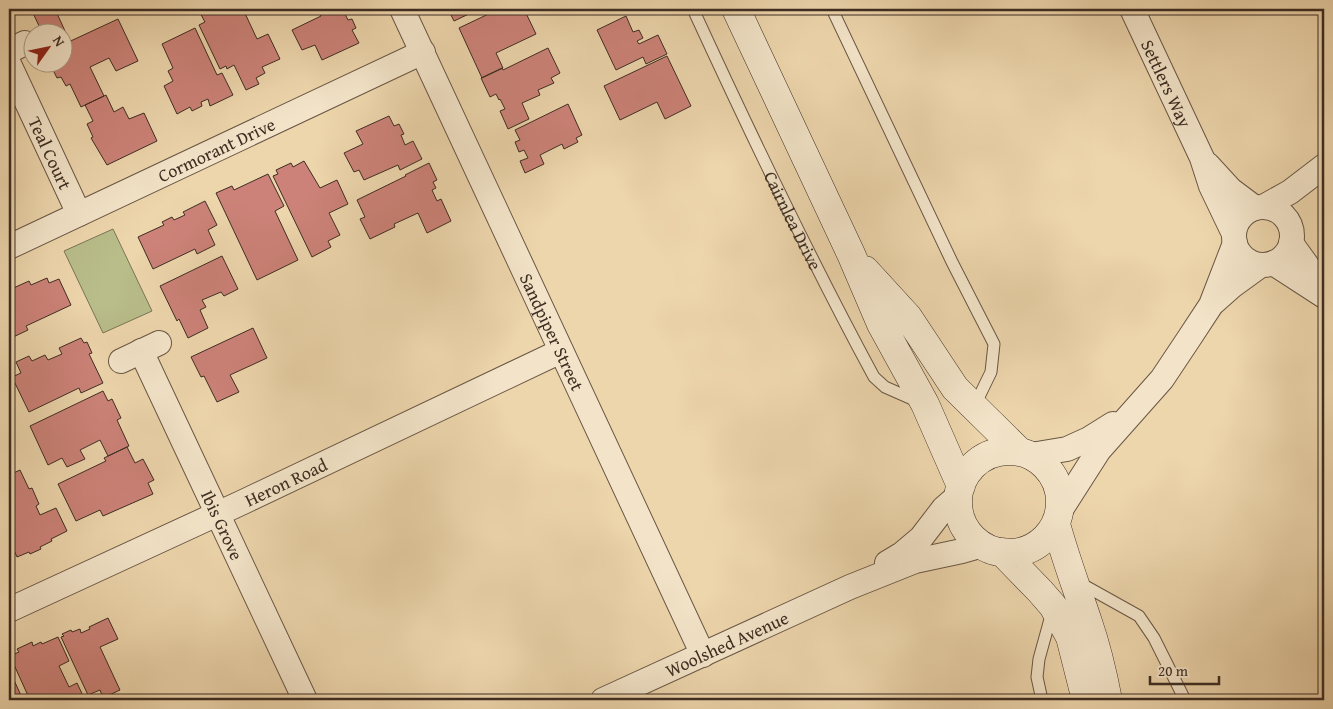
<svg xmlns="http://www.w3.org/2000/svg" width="1333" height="709" font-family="'Gentium Book Plus',serif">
  <rect width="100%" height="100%" fill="#edd5ac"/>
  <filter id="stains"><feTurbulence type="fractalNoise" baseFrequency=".004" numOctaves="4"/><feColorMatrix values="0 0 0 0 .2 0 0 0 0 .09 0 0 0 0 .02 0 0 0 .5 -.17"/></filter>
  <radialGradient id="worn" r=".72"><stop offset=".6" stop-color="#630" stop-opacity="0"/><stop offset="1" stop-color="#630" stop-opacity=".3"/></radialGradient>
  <path fill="#b8bd8a" stroke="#7a7556" d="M113,229L152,311L103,333L64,251Z"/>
  <path fill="#cc8278" stroke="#3d2d22" d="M31,9H55L65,31L61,32H42Z
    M203,9H243L257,39L268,34L280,59L262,67L265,73L256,78L259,84L246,90L234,65L227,69L226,66L220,69L199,25L205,22L199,11Z
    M317,9H345L343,10L348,20L352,19L356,28L352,30L359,43L322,60L315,45L302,50L292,30L321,16Z
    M448,9H472L473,12L454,21Z
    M499,9H524L536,34L496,53L503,68L482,78L459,28Z
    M626,16L633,32L639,30L643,38L637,41L639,44L658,35L667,54L646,64L643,57L616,70L597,30Z
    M118,19L138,61L116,71L109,58L90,67L104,96L81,107L70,84L66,86L61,77L57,78L50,64L62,62V45Z
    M195,28L217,75L222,73L233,95L210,106L208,99L201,102L202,106L192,111L190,107L177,114L164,86L173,81L168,71L173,68L162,44Z
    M548,48L560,73L551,78L554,83L538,90L540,95L522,103L529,119L508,129L500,111L505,109L500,99L499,100L496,94L490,97L481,78L502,68L503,70Z
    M667,56L691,106L665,119L657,102L620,120L604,86Z
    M106,95L114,112L123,107L129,119L144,113L157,141L107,165L91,138L93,137L87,124L93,121L85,105Z
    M568,104L582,135L576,138L578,142L564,149L562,144L540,155L544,164L525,173L520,161L528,158L524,150L519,152L515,142L520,140L515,130Z
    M389,116L394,126L399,124L404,134L401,135L405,145L413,141L422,159L400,170L398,165L364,180L359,170L354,172L344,153L363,144L356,131Z
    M304,161L320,188L337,180L348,204L329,213L340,235L328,241L331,247L312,257L273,176L278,174L276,170L291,163L293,167Z
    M429,163L437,180L433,182L436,188L432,190L437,201L441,199L451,221L427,233L418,213L394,224L395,227L370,239L360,219L365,217L357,200L406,176L405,175Z
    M268,174L284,206L275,211L298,260L257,280L216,193L232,186L234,190Z
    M205,201L217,225L208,230L215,245L197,254L195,249L153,269L138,237L164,225L162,222L172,217L174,220L185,215L183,212Z
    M222,256L238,289L224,296L221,292L202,300L206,307L200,310L208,328L188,338L179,319L177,321L160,286Z
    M47,278L49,283L59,279L71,305L26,326L28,330L9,339V290L29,281L31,285Z
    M253,328L267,358L230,375L239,392L217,402L204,376L201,377L191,357Z
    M81,338L84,343L87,342L92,353L89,354L103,383L81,393L79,388L29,412L12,377L21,373L16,362L29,356L32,361L45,355L48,360L62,354L59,348Z
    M103,391L108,401L112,399L121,418L117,420L129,446L108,456L100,440L80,450L85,459L67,467L62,458L48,465L30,426Z
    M127,447L135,463L143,459L154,480L148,483L153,494L103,516L100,510L76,521L58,484L106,461L104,458Z
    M20,470L29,489L32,488L39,504L36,506L40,515L56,508L67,531L51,539L52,541L40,547L41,549L30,554L29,552L17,557L9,539V475Z
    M108,618L118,639L100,647L120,690L103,698L100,690L88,695L61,637L64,636L62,634L71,630L72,632L80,629L81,633L90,629L89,627Z
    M58,637L69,661L59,666L69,687L77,683L85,700H30L10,656L19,652L17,649L32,642L33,646L41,642L42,644Z
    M9,669L23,700H9Z"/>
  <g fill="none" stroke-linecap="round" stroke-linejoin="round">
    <g stroke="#695744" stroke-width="13">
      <g id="lane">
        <path id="s1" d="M693,9C750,133 809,257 874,377L885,387L919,402"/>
        <path d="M832,9L952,262L994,344L991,372L974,407"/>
        <path d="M1078,582L1139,616L1154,638L1185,700"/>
        <path d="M1042,700L1037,677L1039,659L1052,612"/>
      </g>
    </g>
    <g stroke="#695744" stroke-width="26">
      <g id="street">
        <path id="s2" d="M402,9L703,655"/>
        <path id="s3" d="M1132,9L1202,158L1211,186L1234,234"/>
        <path d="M9,51L25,43"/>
        <path id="s4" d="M9,64L79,214"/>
        <path d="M1208,165L1231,190L1255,208"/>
        <path d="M1263,207L1290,192L1324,166"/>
        <circle cx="1263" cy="236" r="29"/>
        <path d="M1291,243L1324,289"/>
        <path id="s5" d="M9,247L423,52"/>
        <path d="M1273,263L1324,296"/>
        <path d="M1214,302L1232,286L1261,265"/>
        <path id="s6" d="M141,351L305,700"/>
        <path d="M121,361L159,343"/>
        <path d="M1031,455L1067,449L1089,439L1113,424"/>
        <path d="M1060,511L1099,450L1162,379L1190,337L1211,305L1235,243"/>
        <path d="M887,563L902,554L921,538L944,508L959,495"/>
        <path id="s7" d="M9,610L241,503L561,351"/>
        <path id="s8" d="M603,700L850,587L915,561L962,551L983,545"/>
      </g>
    </g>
    <g stroke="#3d2d22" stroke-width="29">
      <path id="secondary" d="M736,9L851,254L881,324L925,404L961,486
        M865,270L908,317L955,388L1019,451
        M958 502a51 51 0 1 1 102 0a51 51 0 1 1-102 0Z
        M1056,524C1065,557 1077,589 1088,622C1097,648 1103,674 1108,700
        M1002,552L1040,591L1053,606L1070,637L1086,700"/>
    </g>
    <use href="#lane" stroke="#f3e4c9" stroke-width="11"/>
    <use href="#street" stroke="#f3e4c9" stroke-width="24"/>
    <use href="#secondary" stroke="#f3e4c9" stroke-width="28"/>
  </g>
  <g text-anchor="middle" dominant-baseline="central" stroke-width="5" stroke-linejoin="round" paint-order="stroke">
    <g font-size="18" fill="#3d2d22" stroke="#f3e4c9">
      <text stroke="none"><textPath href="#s3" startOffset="82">Settlers Way</textPath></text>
      <text stroke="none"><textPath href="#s5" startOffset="229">Cormorant Drive</textPath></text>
      <text stroke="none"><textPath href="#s4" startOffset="98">Teal Court</textPath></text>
      <text stroke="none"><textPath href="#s1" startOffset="234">Cairnlea Drive</textPath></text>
      <text stroke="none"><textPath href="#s2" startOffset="356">Sandpiper Street</textPath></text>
      <text stroke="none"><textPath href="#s7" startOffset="305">Heron Road</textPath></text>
      <text stroke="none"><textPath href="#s6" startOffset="192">Ibis Grove</textPath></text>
      <text stroke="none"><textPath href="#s8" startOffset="136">Woolshed Avenue</textPath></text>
    </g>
  </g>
  <rect width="1333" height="709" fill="none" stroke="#edd5ac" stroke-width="30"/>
  <rect x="10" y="10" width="1313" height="689" fill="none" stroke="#3d2d22" stroke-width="2.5"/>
  <rect x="15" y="15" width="1303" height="679" fill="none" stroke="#3d2d22"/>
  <g transform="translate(48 48) rotate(57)"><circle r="24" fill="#f3e4c9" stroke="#aa9b86"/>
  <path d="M0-4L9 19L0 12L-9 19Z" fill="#8f2418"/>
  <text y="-8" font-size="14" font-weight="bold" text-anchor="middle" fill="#3d2d22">N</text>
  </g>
  <path d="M1150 676v8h69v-8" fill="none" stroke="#3d2d22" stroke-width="2.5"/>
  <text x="1158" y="676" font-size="15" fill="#3d2d22" stroke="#f3e4c9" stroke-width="4" paint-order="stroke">20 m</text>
  <rect width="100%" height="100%" filter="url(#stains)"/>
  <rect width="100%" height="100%" fill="url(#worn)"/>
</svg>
